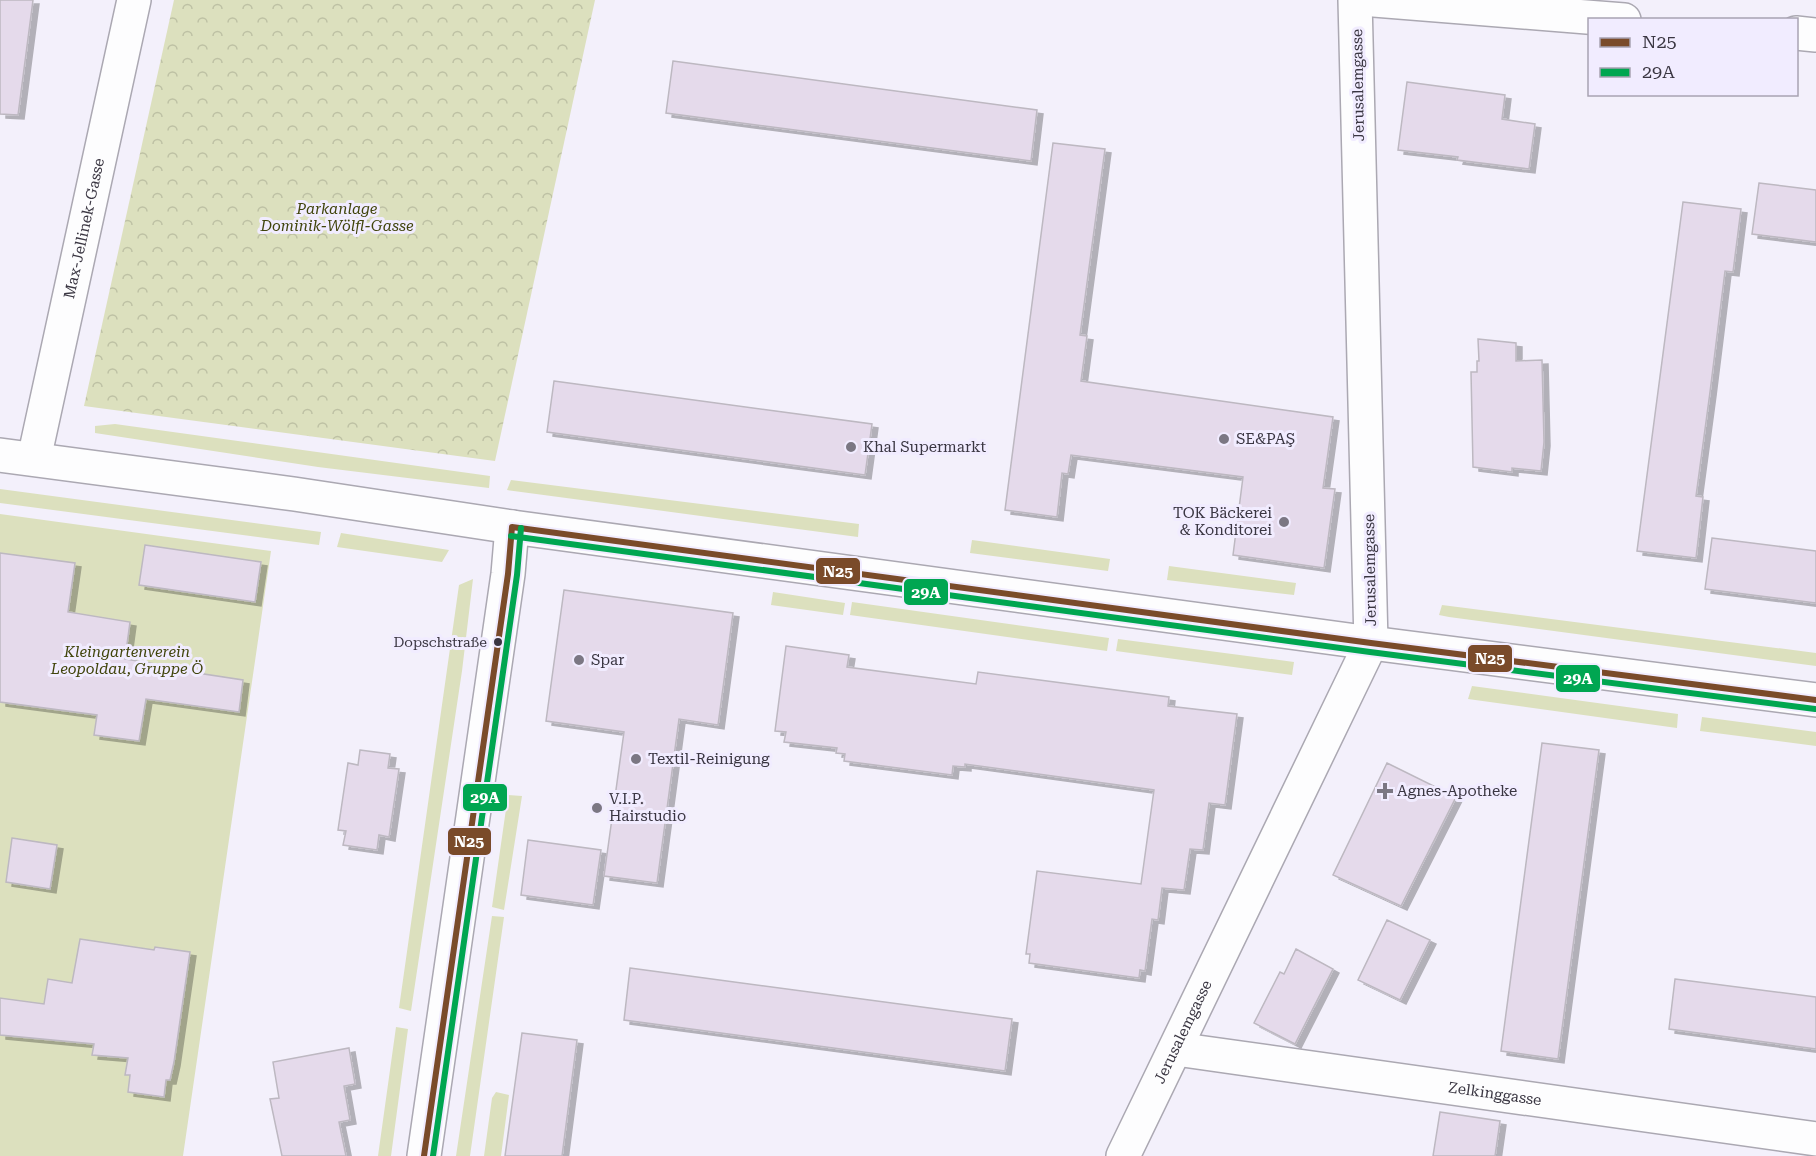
<svg xmlns="http://www.w3.org/2000/svg" width="1816" height="1156" font-family="'Roboto Serif',serif">
  <defs>
    <pattern id="park-crowns" width="20" height="18" patternUnits="userSpaceOnUse" patternTransform="scale(1.5)"><rect width="20" height="18" fill="#dce0be"/><path d="M2 6a3 3 0 1 1 6 0M12 15a3 3 0 1 1 6 0" fill="none" stroke="#bec1a4"/></pattern>
    <filter id="shadow"><feDropShadow dx="6" dy="4" stdDeviation="0" flood-color="#0004"/></filter>
  </defs>
  <rect width="100%" height="100%" fill="#f3f0fb"/>
  <path fill="#dce0be" d="M115,424L490,476L489,488L318,467L95,433V426Z
    M511,480L859,524L858,537L507,490Z
    M0,489L321,532L319,545L0,503Z
    M0,514L271,551L183,1156H0Z
    M341,533L449,550L442,562L337,547Z
    M972,540L1110,559L1108,571L970,553Z
    M1169,566L1296,583L1294,595L1167,580Z
    M473,579L462,671L411,1011L399,1008L459,585Z
    M773,592L845,603L843,615L771,605Z
    M852,602L1109,638L1107,651L850,615Z
    M1442,605L1816,653V666L1449,617L1439,615Z
    M1118,639L1294,662L1292,675L1116,651Z
    M1472,686L1678,714L1677,728L1468,699Z
    M1702,717L1816,732V746L1700,731Z
    M508,795L522,796L504,910L492,907Z
    M492,916L504,917L470,1156H456Z
    M396,1027L408,1029L391,1156H378Z
    M496,1092L509,1095L501,1156H484L492,1098Z"/>
  <path fill="url(#park-crowns)" d="M174,0H595L495,461L84,406Z"/>
  <path fill="#e5daeb" stroke="#bdb8c1" stroke-width="1.5" filter="url(#shadow)" d="M0,0H33L18,115L0,114Z
    M673,61L1037,110L1031,161L666,113Z
    M1407,82L1505,95L1502,119L1535,124L1529,169L1457,160L1458,157L1398,150Z
    M1053,143L1105,149L1080,335L1087,336L1081,381L1333,417L1323,488L1335,489L1324,568L1233,555L1243,477L1071,455L1068,474L1062,473L1057,517L1005,510Z
    M1759,183L1816,190V242L1752,234Z
    M1683,202L1741,209L1733,272L1725,271L1710,392L1696,496L1703,497L1696,558L1637,551Z
    M1478,339L1516,343V361L1542,360L1544,442L1541,471L1512,468V472L1473,467L1471,372H1477V361H1479Z
    M554,381L872,424L865,475L547,432Z
    M1712,538L1816,551V603L1705,589Z
    M145,545L261,562L255,602L139,585Z
    M0,553L75,563L68,612L130,622L125,659L191,670V672L243,680L239,712L146,699L139,741L94,735L97,715L0,702Z
    M564,590L733,613L718,725L679,719L657,883L604,876L624,732L546,721Z
    M786,646L849,655L847,667L976,684L978,672L1169,697L1168,706L1237,714L1225,805L1209,803L1203,850L1190,849L1184,890L1162,888L1158,920L1152,919L1145,971L1140,970L1139,978L1029,963L1030,954H1026L1037,871L1141,884L1154,790L965,764V767L953,766L952,775L844,761L845,754L836,753L837,748L784,742L786,732L775,731Z
    M1542,743L1599,750L1558,1059L1501,1051Z
    M360,750L390,754L388,768L399,769L389,837L379,835L377,850L343,845L346,831L338,830L348,763L358,765Z
    M1387,763L1456,797L1401,906L1333,875Z
    M12,838L57,845L50,889L6,882Z
    M528,840L601,850L593,905L521,895Z
    M1387,920L1430,940L1400,1000L1358,980Z
    M80,939L154,950L155,947L190,952L174,1062L170,1080H166L164,1097L128,1092L130,1075H125L128,1058L92,1055L94,1044L0,1035V998L44,1004L48,979L72,983Z
    M1296,949L1333,969L1295,1044L1254,1023L1280,972L1284,974Z
    M630,968L1012,1019L1005,1071L624,1020Z
    M1675,979L1816,997V1049L1669,1029Z
    M522,1033L577,1040L562,1156H505Z
    M349,1048L355,1084L344,1086L350,1120L339,1122L346,1156H282L270,1099L279,1098L273,1062Z
    M1440,1112L1500,1121L1495,1156H1433Z"/>
  <g fill="none" stroke-linecap="round" stroke-linejoin="round">
    <g stroke="#aba8b2" stroke-width="36">
      <g id="minor">
        <path d="M1374,0L1624,20"/>
        <path d="M1796,33L1816,35"/>
        <path d="M0,455L294,494L512,527L1371,643L1816,700"/>
        <path id="s1" d="M34,459L134,0"/>
        <path id="s2" d="M1176,1049L1816,1139"/>
        <path d="M424,1156L508,574L512,527"/>
        <path id="s3" d="M1123,1156L1371,643L1355,0"/>
      </g>
    </g>
    <use href="#minor" stroke="#fdfdfe" stroke-width="33"/>
    <g stroke="#f1ecff" stroke-width="10">
      <path id="bus-1" d="M512,527L1371,643L1816,700
        M424,1156L508,574L512,527"/>
    </g>
    <g stroke="#f1ecff" stroke-width="10">
      <path id="bus-2" d="M511,536L1370,652L1815,709
        M433,1156L517,575L521,528"/>
    </g>
    <use href="#bus-1" stroke="#7a4b2a" stroke-width="6"/>
    <use href="#bus-2" stroke="#00a651" stroke-width="6"/>
  </g>
  <g fill="#7b7783" stroke="#f1ecff" stroke-width="2">
    <circle cx="1224" cy="439" r="6"/>
    <circle cx="851" cy="447" r="6"/>
    <circle cx="1284" cy="522" r="6"/>
    <circle cx="579" cy="660" r="6"/>
    <circle cx="636" cy="759" r="6"/>
    <path d="M1382 782h6v6h6v6h-6v6h-6v-6h-6v-6h6z"/>
    <circle cx="597" cy="808" r="6"/>
  </g>
  <circle fill="#3a3642" stroke="#f1ecff" stroke-width="2" cx="498" cy="642" r="5"/>
  <g text-anchor="middle" dominant-baseline="central" stroke-width="6" stroke-linejoin="round" paint-order="stroke">
    <g font-size="14" fill="#3a3642" stroke="#f1ecff" text-anchor="end">
      <text x="487" y="642">Dopschstraße</text>
    </g>
    <g font-size="15" fill="#3a3642" stroke="#f1ecff">
      <text transform="translate(1358 85) rotate(-91)">Jerusalemgasse</text>
      <text stroke="none"><textPath href="#s1" startOffset="236">Max-Jellinek-Gasse</textPath></text>
      <text transform="translate(1370 570) rotate(-91)">Jerusalemgasse</text>
      <text stroke="none"><textPath href="#s3" startOffset="138">Jerusalemgasse</textPath></text>
      <text stroke="none"><textPath href="#s2" startOffset="322">Zelkinggasse</textPath></text>
    </g>
    <g font-size="15" font-style="italic" fill="#40440b" stroke="#f1ecff">
      <text x="337" y="209">Parkanlage<tspan x="337" dy="17">Dominik-Wölfl-Gasse</tspan></text>
      <text x="127" y="652">Kleingartenverein<tspan x="127" dy="17">Leopoldau, Gruppe Ö</tspan></text>
    </g>
    <g font-size="15" fill="#3a3642" stroke="#f1ecff" text-anchor="start">
      <text x="1236" y="439">SE&amp;PAŞ</text>
      <text x="863" y="447">Khal Supermarkt</text>
      <text x="1272" y="513" text-anchor="end">TOK Bäckerei<tspan x="1272" dy="17">&amp; Konditorei</tspan></text>
      <text x="591" y="660">Spar</text>
      <text x="648" y="759">Textil-Reinigung</text>
      <text x="1397" y="791">Agnes-Apotheke</text>
      <text x="609" y="799">V.I.P.<tspan x="609" dy="17">Hairstudio</tspan></text>
    </g>
  </g>
  <g stroke="#f1ecff" stroke-width="2">
    <rect x="815" y="557" width="46" height="28" rx="6" fill="#7a4b2a"/>
    <rect x="903" y="578" width="46" height="28" rx="6" fill="#00a651"/>
    <rect x="1467" y="644" width="46" height="29" rx="6" fill="#7a4b2a"/>
    <rect x="1555" y="664" width="46" height="29" rx="6" fill="#00a651"/>
    <rect x="462" y="783" width="46" height="29" rx="6" fill="#00a651"/>
    <rect x="447" y="827" width="45" height="29" rx="6" fill="#7a4b2a"/>
  </g>
  <g font-size="16" text-anchor="middle" font-weight="bold" fill="#fff">
    <text x="838" y="577">N25</text>
    <text x="926" y="598">29A</text>
    <text x="1490" y="664">N25</text>
    <text x="1578" y="684">29A</text>
    <text x="485" y="803">29A</text>
    <text x="469" y="847">N25</text>
  </g>
  <rect x="1588" y="18" width="210" height="78" fill="#f1ecff" stroke="#a8a3b3" stroke-width="1.5"/>
  <rect x="1600" y="38" width="30" height="9" fill="#7a4b2a" stroke="#a8a3b3" stroke-width="1.5"/>
  <text x="1642" y="48" font-size="18" fill="#3a3642">N25</text>
  <rect x="1600" y="68" width="30" height="9" fill="#00a651" stroke="#a8a3b3" stroke-width="1.5"/>
  <text x="1642" y="78" font-size="18" fill="#3a3642">29A</text>
</svg>
